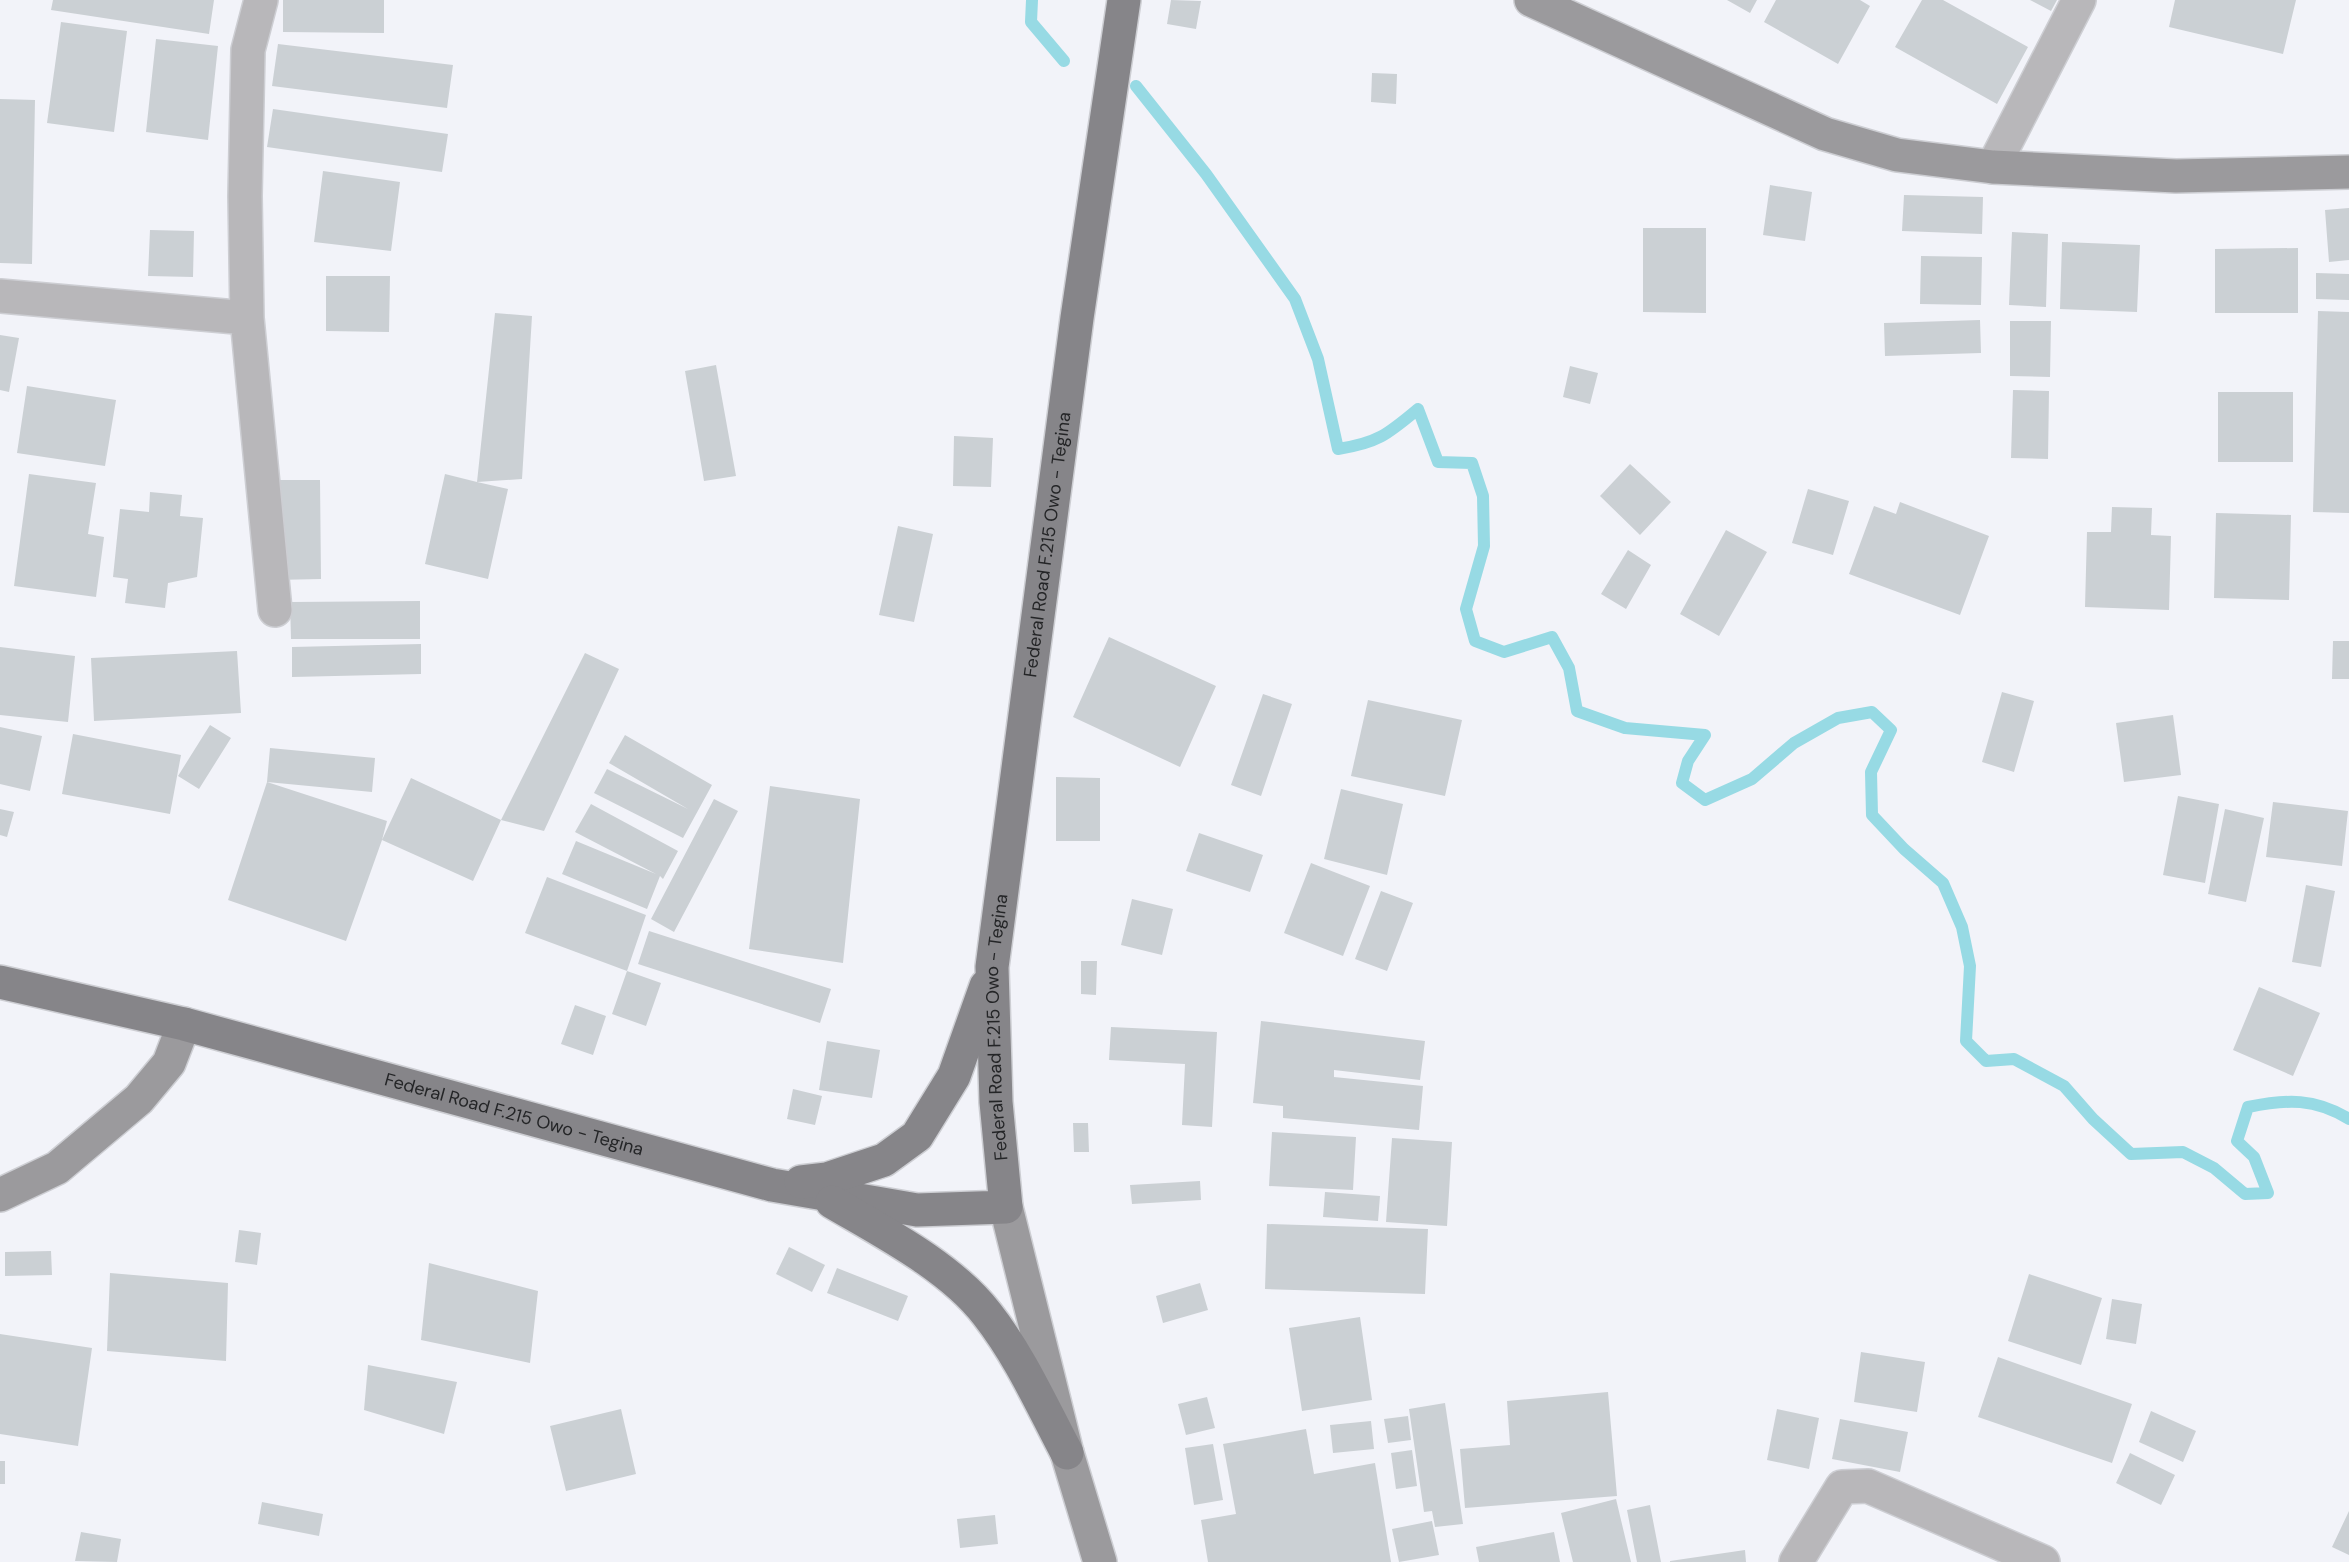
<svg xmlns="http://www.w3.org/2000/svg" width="2349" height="1562" font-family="'DM Sans',sans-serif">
  <rect width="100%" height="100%" fill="#f2f3f9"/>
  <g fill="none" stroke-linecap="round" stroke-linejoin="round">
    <path stroke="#97dae4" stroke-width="12" d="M1032,0L1031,22L1064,61
      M1136,86L1206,174L1295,299L1318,359L1338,449C1378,443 1388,434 1418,409L1438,462L1472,463L1483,496L1484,546L1466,609L1475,641L1504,652L1552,637L1569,668L1577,711L1625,728L1705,735L1688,761L1682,783L1705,800L1752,779L1794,743L1838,718L1872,712L1891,730L1871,772L1872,815L1904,849L1943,883L1962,927L1970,966L1966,1041L1986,1061L2014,1059L2064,1086L2093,1119L2131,1154L2183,1152L2214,1168L2245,1194L2268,1193L2254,1157L2237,1141L2248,1107C2287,1099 2315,1098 2349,1119"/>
  </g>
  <path fill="#cbd0d4" d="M53,0H214L209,34L51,10Z
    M283,0H384V33L283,32Z
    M1171,0L1201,1L1196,29L1167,24Z
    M1727,0H1757L1750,13Z
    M1776,0H1860L1870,6L1838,64L1764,22Z
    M1922,0H1943L2028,47L1997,104L1895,47Z
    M2030,0H2057L2051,11Z
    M2175,0H2296L2283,54L2169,27Z
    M61,22L127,31L114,132L47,123Z
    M156,39L218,46L208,140L146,132Z
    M278,44L453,65L447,108L272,86Z
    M1372,73L1397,74L1396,104L1371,102Z
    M0,99L35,100L32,264L0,263Z
    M273,109L448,134L442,172L267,147Z
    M323,171L400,182L391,251L314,242Z
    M1770,185L1812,192L1805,241L1763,235Z
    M1904,195L1983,197L1982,234L1902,231Z
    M2349,208V260L2329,262L2325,210Z
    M1643,228H1706V313L1643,312Z
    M150,230L194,231L193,277L148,276Z
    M2012,232L2048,234L2046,307L2009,305Z
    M2062,242L2140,245L2137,312L2060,309Z
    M2298,248V313H2215V249Z
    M1921,256L1982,257L1981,305L1920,304Z
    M2316,273L2349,274V300L2316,299Z
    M326,276H390L389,332L326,331Z
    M2318,311L2349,312V513L2313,512Z
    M495,313L532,316L522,479L477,482L508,489L488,579L425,564L445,474L477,482Z
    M1980,320L1981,353L1885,356L1884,323Z
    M2010,321H2051L2050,377L2010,376Z
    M0,335L19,338L9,392L0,390Z
    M716,365L736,476L704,481L685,371Z
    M1570,366L1598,373L1590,404L1563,397Z
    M27,386L116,400L105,466L17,453Z
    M2013,390L2049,391L2048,459L2011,458Z
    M2218,392H2293V462H2218Z
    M954,436L993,438L991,487L953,486Z
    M1630,464L1671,502L1640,535L1600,496Z
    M29,474L96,483L88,534L104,537L96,597L14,586Z
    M274,480H320L321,579L275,580Z
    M1808,489L1849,501L1833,555L1792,543Z
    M150,492L182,495L180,516L203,518L197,577L168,583L165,608L125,603L128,579L113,577L120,509L149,512Z
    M1900,502L1989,536L1960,615L1849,574L1874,506L1896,514Z
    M2112,507L2152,508L2151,535L2171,536L2169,610L2085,607L2087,532H2111Z
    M2216,513L2291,515L2289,600L2214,598Z
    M898,526L933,534L914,622L879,615Z
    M1726,530L1767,552L1719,636L1680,614Z
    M1628,550L1651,565L1626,609L1601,594Z
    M420,601V639H291L290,602Z
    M1109,637L1216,686L1180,767L1073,717Z
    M2333,641H2349V679H2332Z
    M421,644V674L292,677V647Z
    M0,647L75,656L68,722L0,715Z
    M237,651L241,713L94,721L91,658Z
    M585,653L619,669L544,831L501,820L473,881L382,840L411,778L501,820Z
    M2002,692L2034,701L2014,772L1982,762Z
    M1263,694L1292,704L1261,796L1231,785Z
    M1368,700L1462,720L1445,796L1351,776Z
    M2173,715L2181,775L2124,782L2116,723Z
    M210,725L231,738L199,789L178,776Z
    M0,727L42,736L30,791L0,784Z
    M73,734L181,755L170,814L62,794Z
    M625,735L712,785L683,838L594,793L607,769L688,809L609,763Z
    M270,748L375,758L372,792L267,782L387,821L382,840L346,941L228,900L267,782Z
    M1056,777L1100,778V841H1056Z
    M770,786L860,799L843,963L749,949Z
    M1341,789L1403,804L1387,875L1324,859Z
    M2178,796L2219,804L2205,883L2163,875Z
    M714,799L738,811L674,932L651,919Z
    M2273,802L2348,811L2342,866L2266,857Z
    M591,804L678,851L663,879L660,876L647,909L562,874L576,841L656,874L575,832Z
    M0,809L14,812L7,837L0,835Z
    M2225,809L2264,818L2246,902L2208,894Z
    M1199,833L1263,855L1250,892L1186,871Z
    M1311,863L1370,886L1343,956L1284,933Z
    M547,877L646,915L627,971L525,933Z
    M2306,885L2335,891L2321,967L2292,962Z
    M1381,891L1413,903L1387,971L1355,959Z
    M1132,899L1173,909L1162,955L1121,945Z
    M649,931L831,989L820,1023L638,964Z
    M1081,961H1097L1096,995L1081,994Z
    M627,971L661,983L646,1026L612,1014Z
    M2259,987L2320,1013L2293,1076L2233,1050Z
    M575,1005L606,1016L593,1055L561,1044Z
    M1261,1021L1425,1041L1420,1080L1334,1070V1077L1423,1086L1419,1130L1283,1118V1106L1253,1103Z
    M1111,1027L1217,1032L1212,1127L1182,1125L1185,1064L1109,1060Z
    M827,1041L880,1050L872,1098L819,1090Z
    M793,1089L822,1096L815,1125L787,1119Z
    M1073,1123H1088L1089,1152H1074Z
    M1272,1132L1356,1137L1353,1190L1269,1186Z
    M1392,1138L1452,1142L1447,1226L1386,1222Z
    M1200,1181L1201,1200L1132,1204L1130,1185Z
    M1325,1192L1380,1196L1378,1221L1323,1217Z
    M1267,1224L1428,1229L1425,1294L1265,1289Z
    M239,1230L261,1233L257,1265L235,1262Z
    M789,1247L825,1265L812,1292L776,1274Z
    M51,1251L52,1275L5,1276V1252Z
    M429,1263L538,1291L530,1363L421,1340Z
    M837,1268L908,1296L898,1321L827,1293Z
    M110,1273L228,1283L226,1361L107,1351Z
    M2029,1274L2102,1298L2081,1365L2008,1341Z
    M1200,1283L1208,1310L1163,1323L1156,1296Z
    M2112,1299L2142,1304L2136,1344L2106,1339Z
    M1360,1317L1372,1400L1302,1411L1289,1328Z
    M0,1334L92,1348L78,1446L0,1434Z
    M1861,1352L1925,1362L1917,1412L1854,1402Z
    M1998,1357L2132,1404L2112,1463L1978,1417Z
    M368,1365L457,1382L444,1434L364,1410Z
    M1608,1392L1617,1496L1465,1508L1460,1449L1510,1445L1507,1401Z
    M1207,1397L1215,1428L1186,1435L1178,1404Z
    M1445,1403L1463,1524L1435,1527L1432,1511L1424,1512L1409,1409Z
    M621,1409L636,1474L566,1491L550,1426Z
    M1777,1409L1819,1418L1809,1469L1767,1460Z
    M2151,1411L2196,1431L2183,1462L2139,1442Z
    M1408,1416L1411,1440L1388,1443L1384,1419Z
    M1840,1419L1908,1432L1900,1472L1832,1459Z
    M1371,1421L1374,1449L1333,1453L1330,1425Z
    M1306,1429L1314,1474L1375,1463L1391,1562H1208L1201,1520L1236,1514L1223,1444Z
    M1213,1444L1223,1500L1194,1505L1185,1448Z
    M1412,1450L1417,1486L1396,1489L1391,1453Z
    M2130,1453L2175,1475L2161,1505L2116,1483Z
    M0,1461H5V1484H0Z
    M1616,1499L1631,1562H1573L1561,1513Z
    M262,1502L323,1514L319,1536L258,1524Z
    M1650,1505L1661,1562H1637L1627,1510Z
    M2349,1511V1555L2332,1547Z
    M995,1515L998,1544L960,1548L957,1519Z
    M1432,1521L1439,1555L1399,1562L1392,1529Z
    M81,1532L121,1539L117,1562L75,1561Z
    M1554,1532L1560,1562H1479L1476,1547Z
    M1745,1550L1746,1562H1670V1561Z"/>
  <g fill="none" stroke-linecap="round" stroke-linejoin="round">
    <g stroke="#cdced3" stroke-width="36">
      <path id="street" d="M261,0L248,50L245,196L247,318L275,610
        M1993,167L2079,0
        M0,296L247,318
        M1796,1562L1842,1487L1868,1486L2043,1562"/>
    </g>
    <g stroke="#cdced3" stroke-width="36">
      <path id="secondary" d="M1531,0L1825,134L1897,155L1993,167L2176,176L2349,172
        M0,1195L57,1168L139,1099L169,1063L184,1024
        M1006,1207L1067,1453L1100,1562"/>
    </g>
    <g stroke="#cdced3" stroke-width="36">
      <g id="primary">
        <path id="s1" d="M0,982L184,1024L772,1185L917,1210L1006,1207L996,1102L992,967L1077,318L1124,0"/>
        <path d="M801,1182L827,1179L884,1160L917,1136L954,1076L986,986"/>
        <path d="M832,1202C883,1232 951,1267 987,1314C1020,1356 1042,1406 1067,1453"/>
      </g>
    </g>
    <use href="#street" stroke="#b8b7ba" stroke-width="33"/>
    <use href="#secondary" stroke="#9b9a9d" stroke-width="33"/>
    <use href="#primary" stroke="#868589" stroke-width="33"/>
  </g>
  <g text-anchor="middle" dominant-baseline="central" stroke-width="4.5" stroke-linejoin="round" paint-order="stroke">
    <g font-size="18" fill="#242527" stroke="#fff">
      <text stroke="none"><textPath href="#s1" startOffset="1701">Federal Road F.215 Owo - Tegina</textPath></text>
      <text stroke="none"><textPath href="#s1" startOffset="1215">Federal Road F.215 Owo - Tegina</textPath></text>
      <text stroke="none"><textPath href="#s1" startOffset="531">Federal Road F.215 Owo - Tegina</textPath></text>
    </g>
  </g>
</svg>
